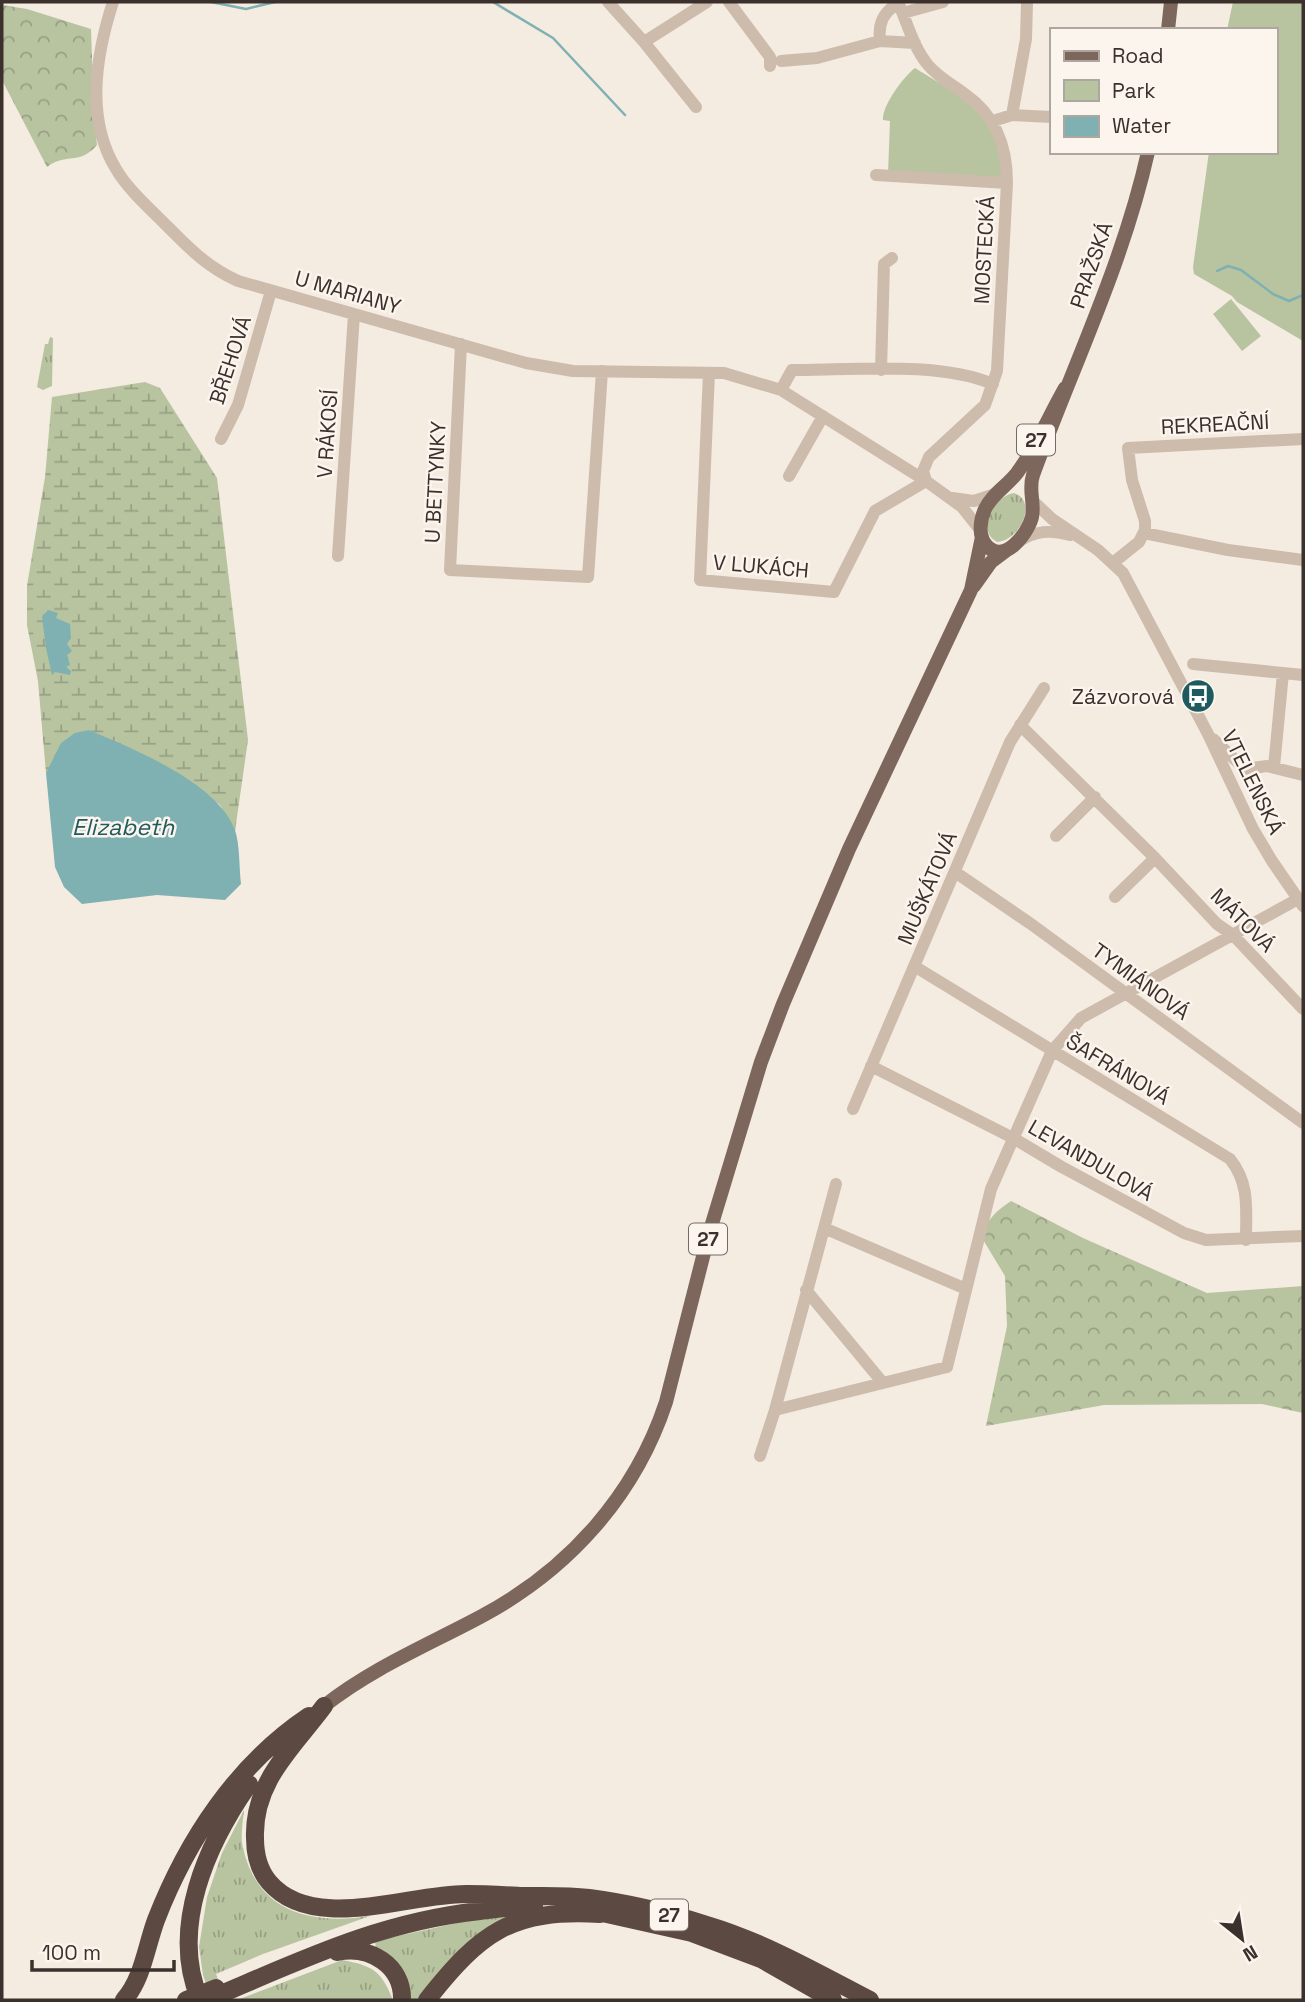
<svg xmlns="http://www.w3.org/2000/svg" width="1305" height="2002" font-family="'Space Grotesk',sans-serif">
  <defs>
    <pattern id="grass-tufts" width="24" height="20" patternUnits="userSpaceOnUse" patternTransform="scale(1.75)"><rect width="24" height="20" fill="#b8c4a0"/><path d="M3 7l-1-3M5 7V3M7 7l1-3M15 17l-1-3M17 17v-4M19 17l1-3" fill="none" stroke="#97a083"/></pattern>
    <pattern id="forest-crowns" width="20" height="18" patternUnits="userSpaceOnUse" patternTransform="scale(1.75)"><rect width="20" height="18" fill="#b8c4a0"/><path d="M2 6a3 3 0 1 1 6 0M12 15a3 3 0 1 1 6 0" fill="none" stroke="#97a083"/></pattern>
    <pattern id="wetland-marsh" width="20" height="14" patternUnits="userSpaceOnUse" patternTransform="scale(1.75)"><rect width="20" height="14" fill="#b8c4a0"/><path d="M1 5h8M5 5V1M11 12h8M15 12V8" fill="none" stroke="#97a083"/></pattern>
  </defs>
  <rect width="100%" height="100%" fill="#f4ebe1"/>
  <path fill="url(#grass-tufts)" d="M50,337L53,338L52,386L43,390L37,387L45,344H48Z
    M1014,493C1039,502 1019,541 997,542C975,530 994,496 1014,493Z
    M244,1810C243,1822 240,1836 243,1848C258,1913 311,1925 370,1916L263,1954L216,1974L226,2000H212L203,1975L199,1947L207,1897L222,1853Z
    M516,1915L419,2000H408L376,1949L375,1941L475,1919Z
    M342,1960C373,1966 381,1970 393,2000H237Z"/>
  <path fill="url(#forest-crowns)" d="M2,5L27,9L91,29L94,116L97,145C79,166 67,152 47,167L2,80Z
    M1011,1201L1083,1238L1207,1293L1303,1286V1413L1262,1404L1104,1405L986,1426L1007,1326L1005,1276L982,1238C986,1220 996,1211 1011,1201Z"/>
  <path fill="url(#wetland-marsh)" d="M145,382L160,388L217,478L248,740L235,831L220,805L182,776L89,730L46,773L38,681L27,625V586L45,477L52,397Z"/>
  <path fill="#b8c4a0" d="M1233,2H1303V341L1237,302L1232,296L1194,274L1193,267L1209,152H1275V30H1227Z
    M915,68C940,84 973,100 989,126C998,141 1000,161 1004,179L888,174L890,121L883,120C882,106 903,77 915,68Z
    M1231,299L1261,336L1242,351L1213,314Z"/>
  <path fill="#7fb0b2" d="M48,610L58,613L56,618L70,624L71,638L67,644L72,651L67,655L70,665L66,667L71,671L70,675L55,672L52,675L46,648L42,617Z
    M89,730C133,749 217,782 235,830C240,845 239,867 241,884L225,900L157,895L82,904L64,887L55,867L46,773L61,743L75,733Z"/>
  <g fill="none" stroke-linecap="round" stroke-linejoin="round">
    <path stroke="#7fb0b2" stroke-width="2.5" d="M211,2L246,9L275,2
      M493,2L553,38L625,115
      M1217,271L1228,266L1241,270L1273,294L1289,301L1303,295"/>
    <path stroke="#cdbbac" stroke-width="12" d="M113,2C96,55 85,118 116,169C127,188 147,206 162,221C187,246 205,266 238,281L526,363L573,371L724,373L781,390L792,370C852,370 939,361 993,384
      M608,2L644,42L696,107
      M729,2L770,57V66
      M898,2C907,22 913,47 928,65C938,77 953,85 966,95C996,116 1007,146 1007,183L997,371L985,405L929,457L923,471L926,481L962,507L981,531
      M903,13L943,2
      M880,41C878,23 883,13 898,3
      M644,42L707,2
      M781,61L817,58L880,41L915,43
      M1012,115L1026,39L1027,2
      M993,121L1012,115L1051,117
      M876,175L1007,183
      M461,344L450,570L588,577L602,371
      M881,370L884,264L892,258
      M709,373L700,580L834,592L875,511L926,481L781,390
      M221,439L238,405L271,291
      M789,476L823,416
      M952,498L974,501L995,494
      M1032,500L1052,519L1098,550L1123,573L1208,734L1253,829L1272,861L1303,906
      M1144,533L1228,550L1303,560
      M1018,542C1036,530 1050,530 1070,535
      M338,556L354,314
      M1114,562L1139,542L1145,530V521L1132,480L1128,448L1303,439
      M1193,664L1303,675
      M1020,725L1155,858L1217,924L1233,935L1303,1009
      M1213,739L1245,769L1267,766L1303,775
      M1274,767L1283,673
      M1056,836L1095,797
      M955,872L1031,924L1303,1123
      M1115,897L1155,858
      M914,966L1230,1159C1250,1184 1246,1209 1246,1240
      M871,1066L1013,1138L1060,1166L1184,1233L1206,1240L1303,1236
      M853,1109L1010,742L1044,688
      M824,1228L966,1289
      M806,1290L883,1383
      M775,1410L836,1184
      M760,1456L775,1410L947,1367L991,1189L1052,1051L1081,1018L1298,899"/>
    <path stroke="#7d675c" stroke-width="14" d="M1168,30L1171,2
      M1065,388C1049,416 1036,447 1017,473C1007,486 992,494 985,509C980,520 978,536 986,545C1004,566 1028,533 1032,517C1035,502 1028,490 1033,475C1072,368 1123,264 1148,152
      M974,586L991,562L1007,550
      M324,1706C372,1668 428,1645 482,1616C568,1570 635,1496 666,1402L708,1237L761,1062L783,1004L849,849L971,590L982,537"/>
    <path stroke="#5c4a42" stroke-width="18" d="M324,1706C293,1748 253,1781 255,1838C255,1854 258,1869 269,1882C313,1934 410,1893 467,1894C485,1894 502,1895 520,1896C543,1896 566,1895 589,1898C628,1903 669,1913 707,1925C764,1942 818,1973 870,2000
      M589,1910L692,1933L761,1959L833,2000
      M337,1952C369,1945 403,1965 402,2000
      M124,2000C143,1978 146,1947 156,1920C187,1840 237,1764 309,1716
      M186,2000L216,1988
      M200,2000C169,1928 207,1844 249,1784
      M207,2000C300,1961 378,1922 480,1911C498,1909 516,1906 534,1906
      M427,2000C481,1932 511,1909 600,1914"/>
  </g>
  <defs>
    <g id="bus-disc" transform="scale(1.75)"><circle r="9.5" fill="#1f5a5e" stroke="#fbf5ee"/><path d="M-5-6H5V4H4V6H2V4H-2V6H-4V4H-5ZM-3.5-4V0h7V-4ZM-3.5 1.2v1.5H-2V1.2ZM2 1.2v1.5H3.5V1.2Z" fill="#fff"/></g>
  </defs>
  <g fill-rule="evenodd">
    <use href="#bus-disc" x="1198" y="696"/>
  </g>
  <g text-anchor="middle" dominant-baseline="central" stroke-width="5" stroke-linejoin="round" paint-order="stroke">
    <g fill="#fbf5ee" stroke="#756b66" stroke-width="2">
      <rect x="1017" y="424.5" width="38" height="31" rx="5"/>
      <rect x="689" y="1223.5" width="38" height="31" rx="5"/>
      <rect x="650" y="1899.5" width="38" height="31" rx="5"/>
    </g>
    <g font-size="19" font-weight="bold" fill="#3b302b">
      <text x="1036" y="440">27</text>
      <text x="708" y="1239">27</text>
      <text x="669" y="1915">27</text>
    </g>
    <g font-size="21" fill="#3b302b" stroke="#fbf5ee">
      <text transform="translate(984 250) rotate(-87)">MOSTECKÁ</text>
      <text transform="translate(1091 265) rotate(-71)">PRAŽSKÁ</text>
      <text transform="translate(348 292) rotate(16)">U MARIANY</text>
      <text transform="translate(230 360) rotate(-72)">BŘEHOVÁ</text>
      <text transform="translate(1215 424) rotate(-3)">REKREAČNÍ</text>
      <text transform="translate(327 434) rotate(-86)">V RÁKOSÍ</text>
      <text transform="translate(435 482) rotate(-87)">U BETTYNKY</text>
      <text transform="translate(761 566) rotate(5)">V LUKÁCH</text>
      <text transform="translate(1253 782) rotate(64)">VTELENSKÁ</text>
      <text transform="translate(927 888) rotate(-67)">MUŠKÁTOVÁ</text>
      <text transform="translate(1243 920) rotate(45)">MÁTOVÁ</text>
      <text transform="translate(1141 981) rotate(36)">TYMIÁNOVÁ</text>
      <text transform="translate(1118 1069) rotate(31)">ŠAFRÁNOVÁ</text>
      <text transform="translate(1091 1160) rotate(30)">LEVANDULOVÁ</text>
    </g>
    <g font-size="21" fill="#3b302b" stroke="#fbf5ee" text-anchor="end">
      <text x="1174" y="696">Zázvorová</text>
    </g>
    <g font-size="23" font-style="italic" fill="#1f5a5e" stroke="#fbf5ee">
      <text x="123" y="827">Elizabeth</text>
    </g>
  </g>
  <rect width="1305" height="2002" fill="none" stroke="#3b302b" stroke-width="7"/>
  <rect x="1050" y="28" width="228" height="126" fill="#fbf5ee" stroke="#aea6a0" stroke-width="2"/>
  <rect x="1064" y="51" width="35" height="10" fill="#7d675c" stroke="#aea6a0" stroke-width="2"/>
  <text x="1112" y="63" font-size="21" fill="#3b302b">Road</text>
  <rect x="1064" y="80" width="35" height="21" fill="#b8c4a0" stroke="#aea6a0" stroke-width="2"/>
  <text x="1112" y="98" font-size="21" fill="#3b302b">Park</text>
  <rect x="1064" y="116" width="35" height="21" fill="#7fb0b2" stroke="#aea6a0" stroke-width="2"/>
  <text x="1112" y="133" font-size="21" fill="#3b302b">Water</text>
  <g transform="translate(1242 1939) rotate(150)" stroke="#fbf5ee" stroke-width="5" paint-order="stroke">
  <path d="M0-5L12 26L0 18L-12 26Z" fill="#3b302b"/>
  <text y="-10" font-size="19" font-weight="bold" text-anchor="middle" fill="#3b302b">N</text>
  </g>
  <path d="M32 1960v10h142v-10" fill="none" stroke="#3b302b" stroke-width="3.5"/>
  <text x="42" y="1960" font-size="21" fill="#3b302b" stroke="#fbf5ee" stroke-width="5" paint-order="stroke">100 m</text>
</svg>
